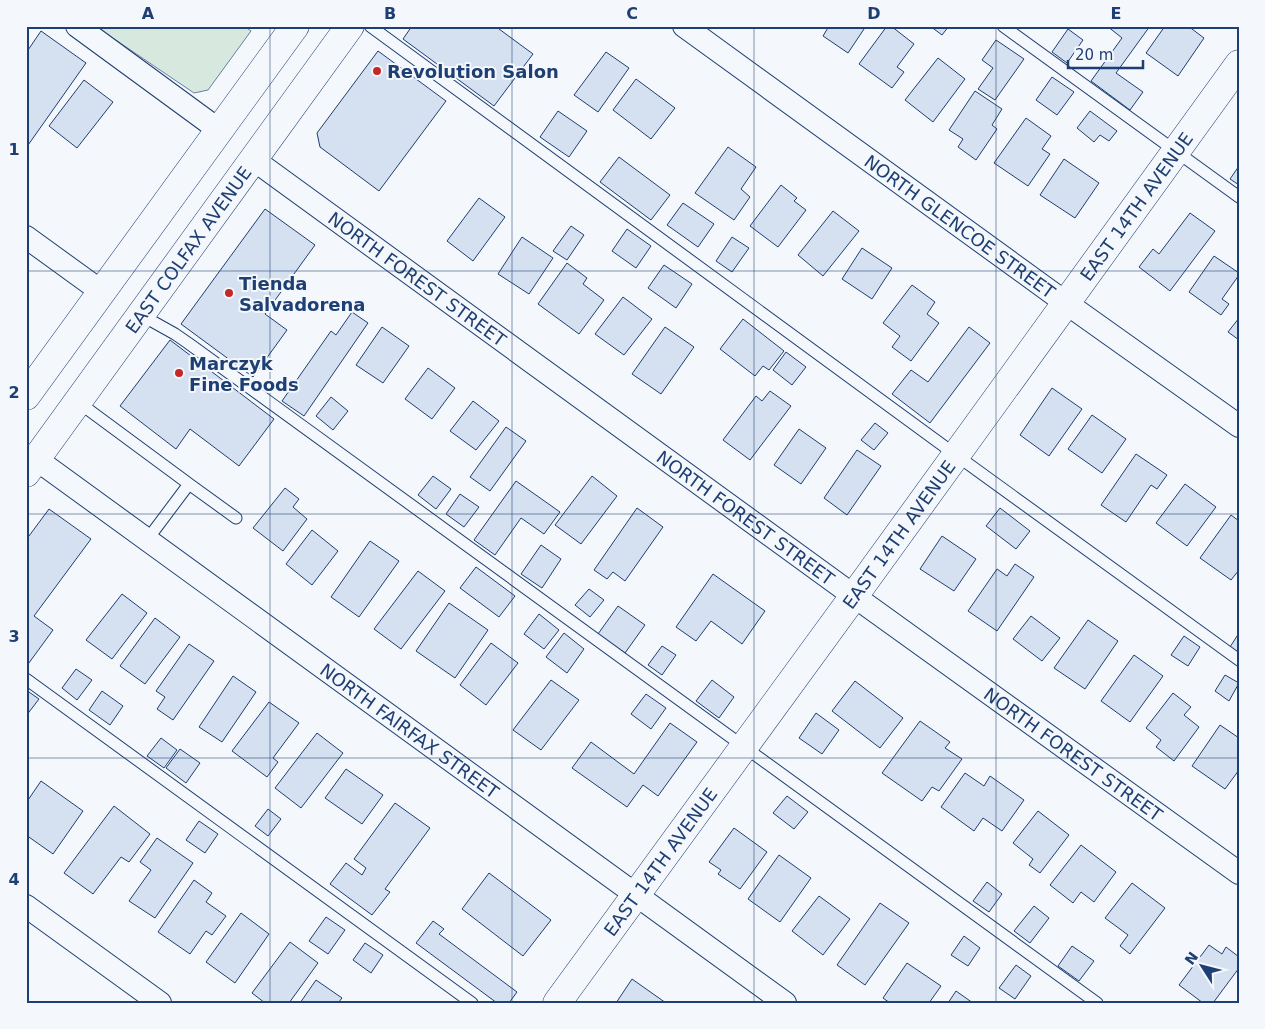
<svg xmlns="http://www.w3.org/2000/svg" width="1265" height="1029" font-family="'DejaVu Sans',sans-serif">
  <rect width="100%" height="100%" fill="#f4f7fb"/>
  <path fill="#d7e8df" stroke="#687fa3" d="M95,26H244L251,31L208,90L194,93Z"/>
  <path fill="#d5e0f0" stroke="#1d3f73" d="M412,26H495L533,54L494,106L403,39Z
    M829,26H866L848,53L823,36Z
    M887,26H891L914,44L897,67L904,72L892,88L859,64Z
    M930,26H949L942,35Z
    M1107,26H1150L1116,73L1143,92L1130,110L1091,81L1122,38Z
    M1165,26H1188L1204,38L1178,76L1146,53Z
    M1068,29L1083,40L1067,63L1052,52Z
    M41,31L86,63L26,148V53Z
    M996,40L1024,59L995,100L978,89L993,68L982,60Z
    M378,51L446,101L379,191L320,147L317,133Z
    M606,52L629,68L598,112L574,95Z
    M938,58L965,79L933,122L905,100Z
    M1052,77L1074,92L1057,115L1036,100Z
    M636,79L675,108L651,139L613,110Z
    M84,80L113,102L77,148L49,126Z
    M975,91L1002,109L992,125L997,129L976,160L958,147L963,139L949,130Z
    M558,111L587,131L569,157L540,137Z
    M1090,111L1117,131L1109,141L1100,135L1094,142L1077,128Z
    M1026,118L1051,136L1042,149L1050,154L1028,186L994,163Z
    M728,147L756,167L741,189L750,197L734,220L695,193Z
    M619,157L670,195L651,220L600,182Z
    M1064,159L1099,183L1075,218L1040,195Z
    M1239,166V185L1230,179Z
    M781,185L797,198L794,201L806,210L778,247L750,226Z
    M479,198L505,217L473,261L447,241Z
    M683,203L714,224L698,247L667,225Z
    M265,209L315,245L265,314L287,330L253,377L181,324Z
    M833,211L859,231L823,276L798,255Z
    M1190,213L1215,231L1170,291L1139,267L1153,249L1159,254Z
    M571,226L584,235L567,260L553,251Z
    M627,229L651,246L636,268L612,251Z
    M522,237L553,258L529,294L498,274Z
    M732,237L749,248L732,272L716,261Z
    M862,248L892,268L872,299L842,279Z
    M1214,256L1239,273V275L1222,299L1229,304L1221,315L1189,292Z
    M567,263L587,278L583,284L604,300L579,334L538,304Z
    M664,265L692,284L676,308L648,288Z
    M912,285L935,302L927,314L939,323L911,361L892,347L900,336L883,323Z
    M623,297L652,319L624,355L595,334Z
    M352,312L368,323L304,416L282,401L331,331L336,335Z
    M1239,318V340L1228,332Z
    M743,319L784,351L769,370L763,366L755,376L720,349Z
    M382,327L409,346L383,383L356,365Z
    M665,327L694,347L661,394L632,374Z
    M969,327L990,343L930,423L892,394L911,370L928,382Z
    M170,340L274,419L239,466L190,429L176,449L120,406Z
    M786,352L806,367L792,385L773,370Z
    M428,368L455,388L432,419L405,399Z
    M1052,388L1082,409L1049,456L1020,435Z
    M770,391L791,406L750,460L723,440L756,396L762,401Z
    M331,397L348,411L333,430L316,416Z
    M473,401L499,421L476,450L450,431Z
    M1092,415L1126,439L1102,473L1068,449Z
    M875,423L888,433L874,450L861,440Z
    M506,427L526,441L490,491L470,477Z
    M799,429L826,448L801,484L774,465Z
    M857,450L881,466L847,515L824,498Z
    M1136,454L1167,475L1157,489L1151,485L1126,522L1101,505Z
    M433,476L451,489L436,509L418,495Z
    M592,476L617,496L581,544L555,525Z
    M516,481L560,512L544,534L521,518L495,555L474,540Z
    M1185,484L1216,507L1187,546L1156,523Z
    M285,488L299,499L293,507L307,519L283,551L253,528Z
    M460,494L479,507L464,527L446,514Z
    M637,508L663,527L625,581L613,572L607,579L594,570Z
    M1000,508L1030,531L1016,549L986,526Z
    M49,509L91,539L34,616L53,630L26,667V540Z
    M1231,515L1239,521V570L1231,580L1200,558Z
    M312,530L338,551L312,585L286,564Z
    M942,536L976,559L954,591L920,569Z
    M370,541L399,561L359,617L331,597Z
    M541,545L561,559L542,588L521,574Z
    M1015,564L1034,577L997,631L968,611L997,569L1007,576Z
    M476,567L515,596L499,617L460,588Z
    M418,571L445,591L401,649L374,629Z
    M713,574L765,611L742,644L711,621L696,641L676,627Z
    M589,589L604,600L590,617L575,605Z
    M122,594L147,613L112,659L86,640Z
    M449,603L488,630L455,678L416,651Z
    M618,606L645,625L625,653L598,634Z
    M539,614L559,630L544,649L524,634Z
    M1031,616L1060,638L1042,661L1013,639Z
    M155,618L180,637L145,684L120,666Z
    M1088,620L1118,641L1085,689L1054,668Z
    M564,633L584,649L567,673L546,657Z
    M1239,633V653L1230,647Z
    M1184,636L1200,647L1188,666L1171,655Z
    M491,643L518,663L486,705L460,685Z
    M189,644L214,661L173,720L157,709L165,697L156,691Z
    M662,646L676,655L662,675L648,665Z
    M1134,655L1163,676L1130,722L1101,701Z
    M76,669L92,680L77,700L62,688Z
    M1225,675L1239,683L1229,701L1215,691Z
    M233,676L256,692L222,742L199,727Z
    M551,680L579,700L541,750L513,730Z
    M712,680L734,697L719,718L696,701Z
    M855,681L903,718L880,748L832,711Z
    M26,690L39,699L26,716Z
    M102,691L123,706L110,725L89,710Z
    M1173,693L1191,707L1184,715L1199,727L1174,761L1156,747L1161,740L1146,728Z
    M646,694L666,708L651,729L631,714Z
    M269,702L299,723L273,758L278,762L267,777L232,751Z
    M816,713L839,730L822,754L799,738Z
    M920,721L950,742L945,748L962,759L939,791L932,787L922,801L882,773Z
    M670,723L697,742L658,796L643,785L627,807L572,768L591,742L634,774Z
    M1220,725L1239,738V770L1225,789L1192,766Z
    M317,733L343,753L301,808L275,788Z
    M161,738L177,750L164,768L147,756Z
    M180,749L200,763L186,783L166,768Z
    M346,769L383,795L362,824L325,798Z
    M965,773L984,786L990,776L1024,800L1002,831L983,818L974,831L941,807Z
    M41,781L83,811L53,854L26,835V803Z
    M787,796L808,812L794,829L773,813Z
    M395,803L430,828L385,889L390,892L372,915L330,884L346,863L362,875L366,868L354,859Z
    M114,806L150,834L129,862L121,857L93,894L64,873Z
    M268,809L281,819L268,836L255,826Z
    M1038,811L1069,835L1040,873L1029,865L1033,859L1013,843Z
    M199,821L218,834L205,853L186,840Z
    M734,828L767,852L740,889L718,874L721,870L709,862Z
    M157,838L193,863L155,918L129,901L151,870L140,862Z
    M1081,845L1116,872L1094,902L1081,892L1073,903L1050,885Z
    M779,855L811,878L780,922L748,899Z
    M489,873L551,920L523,956L462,909Z
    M194,880L212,893L206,902L226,916L212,935L206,931L190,954L158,932Z
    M987,882L1002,894L989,912L973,901Z
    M1132,883L1165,908L1130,954L1120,946L1128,935L1105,918Z
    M819,896L850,919L823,955L792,931Z
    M880,903L909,923L865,985L837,965Z
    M1034,906L1049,918L1030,943L1014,931Z
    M241,913L269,934L235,983L206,962Z
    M326,917L345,930L328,954L309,941Z
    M433,921L444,929L439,934L517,992L509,1003H497L416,943Z
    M964,936L980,948L968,966L951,955Z
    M290,942L318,963L289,1003H265L252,993Z
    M365,943L383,955L371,973L353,960Z
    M1209,945L1222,954L1226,947L1239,957V968L1213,1003H1203L1179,985Z
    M1072,946L1094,961L1079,981L1058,966Z
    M907,963L941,986L929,1003H890L883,998Z
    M1016,965L1031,976L1015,999L999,988Z
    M632,979L666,1003H616Z
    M316,980L342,998L338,1003H300Z
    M956,991L973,1003H948Z"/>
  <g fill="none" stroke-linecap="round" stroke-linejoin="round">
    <g stroke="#1d3f73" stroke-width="13">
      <path id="lane" d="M370,26L956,455L1239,660
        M1003,26L1239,197
        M141,315L175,334L188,343L1097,1003
        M78,402L189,484L147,540
        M189,484L236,518
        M26,679L472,1003"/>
    </g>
    <g stroke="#1d3f73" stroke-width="24">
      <g id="street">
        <path d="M77,26L219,130"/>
        <path id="s1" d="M684,26L1066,303L1239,426"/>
        <path id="s2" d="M254,160L854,596L1239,873"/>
        <path d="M26,237L102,292"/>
        <path id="s3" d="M36,459L785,1003"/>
        <path d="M26,906L160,1003"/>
      </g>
    </g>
    <g stroke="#1d3f73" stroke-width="29">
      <g id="secondary">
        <path id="s4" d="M557,1003L854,596L1239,64"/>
      </g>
    </g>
    <g stroke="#1d3f73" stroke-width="29">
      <g id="primary">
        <path d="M26,396L295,26"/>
        <path id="s5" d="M26,473L350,26"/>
      </g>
    </g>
    <use href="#lane" stroke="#f4f7fb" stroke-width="11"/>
    <use href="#street" stroke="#f4f7fb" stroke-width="22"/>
    <use href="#secondary" stroke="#f4f7fb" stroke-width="28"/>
    <use href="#primary" stroke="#f4f7fb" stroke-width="28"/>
  </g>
  <path fill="none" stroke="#1d3f73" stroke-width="1" stroke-opacity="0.55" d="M270,26V1003M512,26V1003M754,26V1003M996,26V1003M26,271H1239M26,514H1239M26,758H1239"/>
  <g fill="#c62828" stroke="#f4f7fb" stroke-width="2">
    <circle cx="377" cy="71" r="5"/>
    <circle cx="229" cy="293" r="5"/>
    <circle cx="179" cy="373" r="5"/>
  </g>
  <g text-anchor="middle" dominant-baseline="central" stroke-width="4" stroke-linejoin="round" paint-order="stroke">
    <g font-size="18" font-weight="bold" fill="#1d3f73" stroke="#f4f7fb" text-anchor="start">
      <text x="387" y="71">Revolution Salon</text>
      <text x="239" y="283">Tienda<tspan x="239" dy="21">Salvadorena</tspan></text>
      <text x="189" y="363">Marczyk<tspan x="189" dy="21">Fine Foods</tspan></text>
    </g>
    <g font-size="18" fill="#1d3f73" stroke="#f4f7fb">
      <text stroke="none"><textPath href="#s4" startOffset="985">EAST 14TH AVENUE</textPath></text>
      <text stroke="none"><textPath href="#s1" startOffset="341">NORTH GLENCOE STREET</textPath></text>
      <text stroke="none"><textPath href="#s5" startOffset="276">EAST COLFAX AVENUE</textPath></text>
      <text stroke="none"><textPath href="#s2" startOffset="202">NORTH FOREST STREET</textPath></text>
      <text stroke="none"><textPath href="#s2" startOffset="608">NORTH FOREST STREET</textPath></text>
      <text stroke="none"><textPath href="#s4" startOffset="580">EAST 14TH AVENUE</textPath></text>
      <text stroke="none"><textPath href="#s3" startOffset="462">NORTH FAIRFAX STREET</textPath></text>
      <text stroke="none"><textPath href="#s2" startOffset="1012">NORTH FOREST STREET</textPath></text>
      <text stroke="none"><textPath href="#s4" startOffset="175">EAST 14TH AVENUE</textPath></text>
    </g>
  </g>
  <rect width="1265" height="1029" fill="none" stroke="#f4f7fb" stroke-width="55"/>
  <g transform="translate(1202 966) rotate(306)" stroke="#f4f7fb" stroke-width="4" paint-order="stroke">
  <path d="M0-4L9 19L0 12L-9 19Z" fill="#1d3f73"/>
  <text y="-8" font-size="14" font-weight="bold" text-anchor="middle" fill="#1d3f73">N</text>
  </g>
  <path d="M1068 60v8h75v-8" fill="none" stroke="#1d3f73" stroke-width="2.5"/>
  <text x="1075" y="60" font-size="15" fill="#1d3f73" stroke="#f4f7fb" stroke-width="4" paint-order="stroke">20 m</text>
  <rect x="28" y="28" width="1210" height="974" fill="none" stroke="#1d3f73" stroke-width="2"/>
  <g font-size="16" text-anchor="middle" font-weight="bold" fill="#1d3f73">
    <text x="148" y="19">A</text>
    <text x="390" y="19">B</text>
    <text x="632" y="19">C</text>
    <text x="874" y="19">D</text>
    <text x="1116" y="19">E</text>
    <text x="14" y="155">1</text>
    <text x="14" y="398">2</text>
    <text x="14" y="642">3</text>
    <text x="14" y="885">4</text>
  </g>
</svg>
